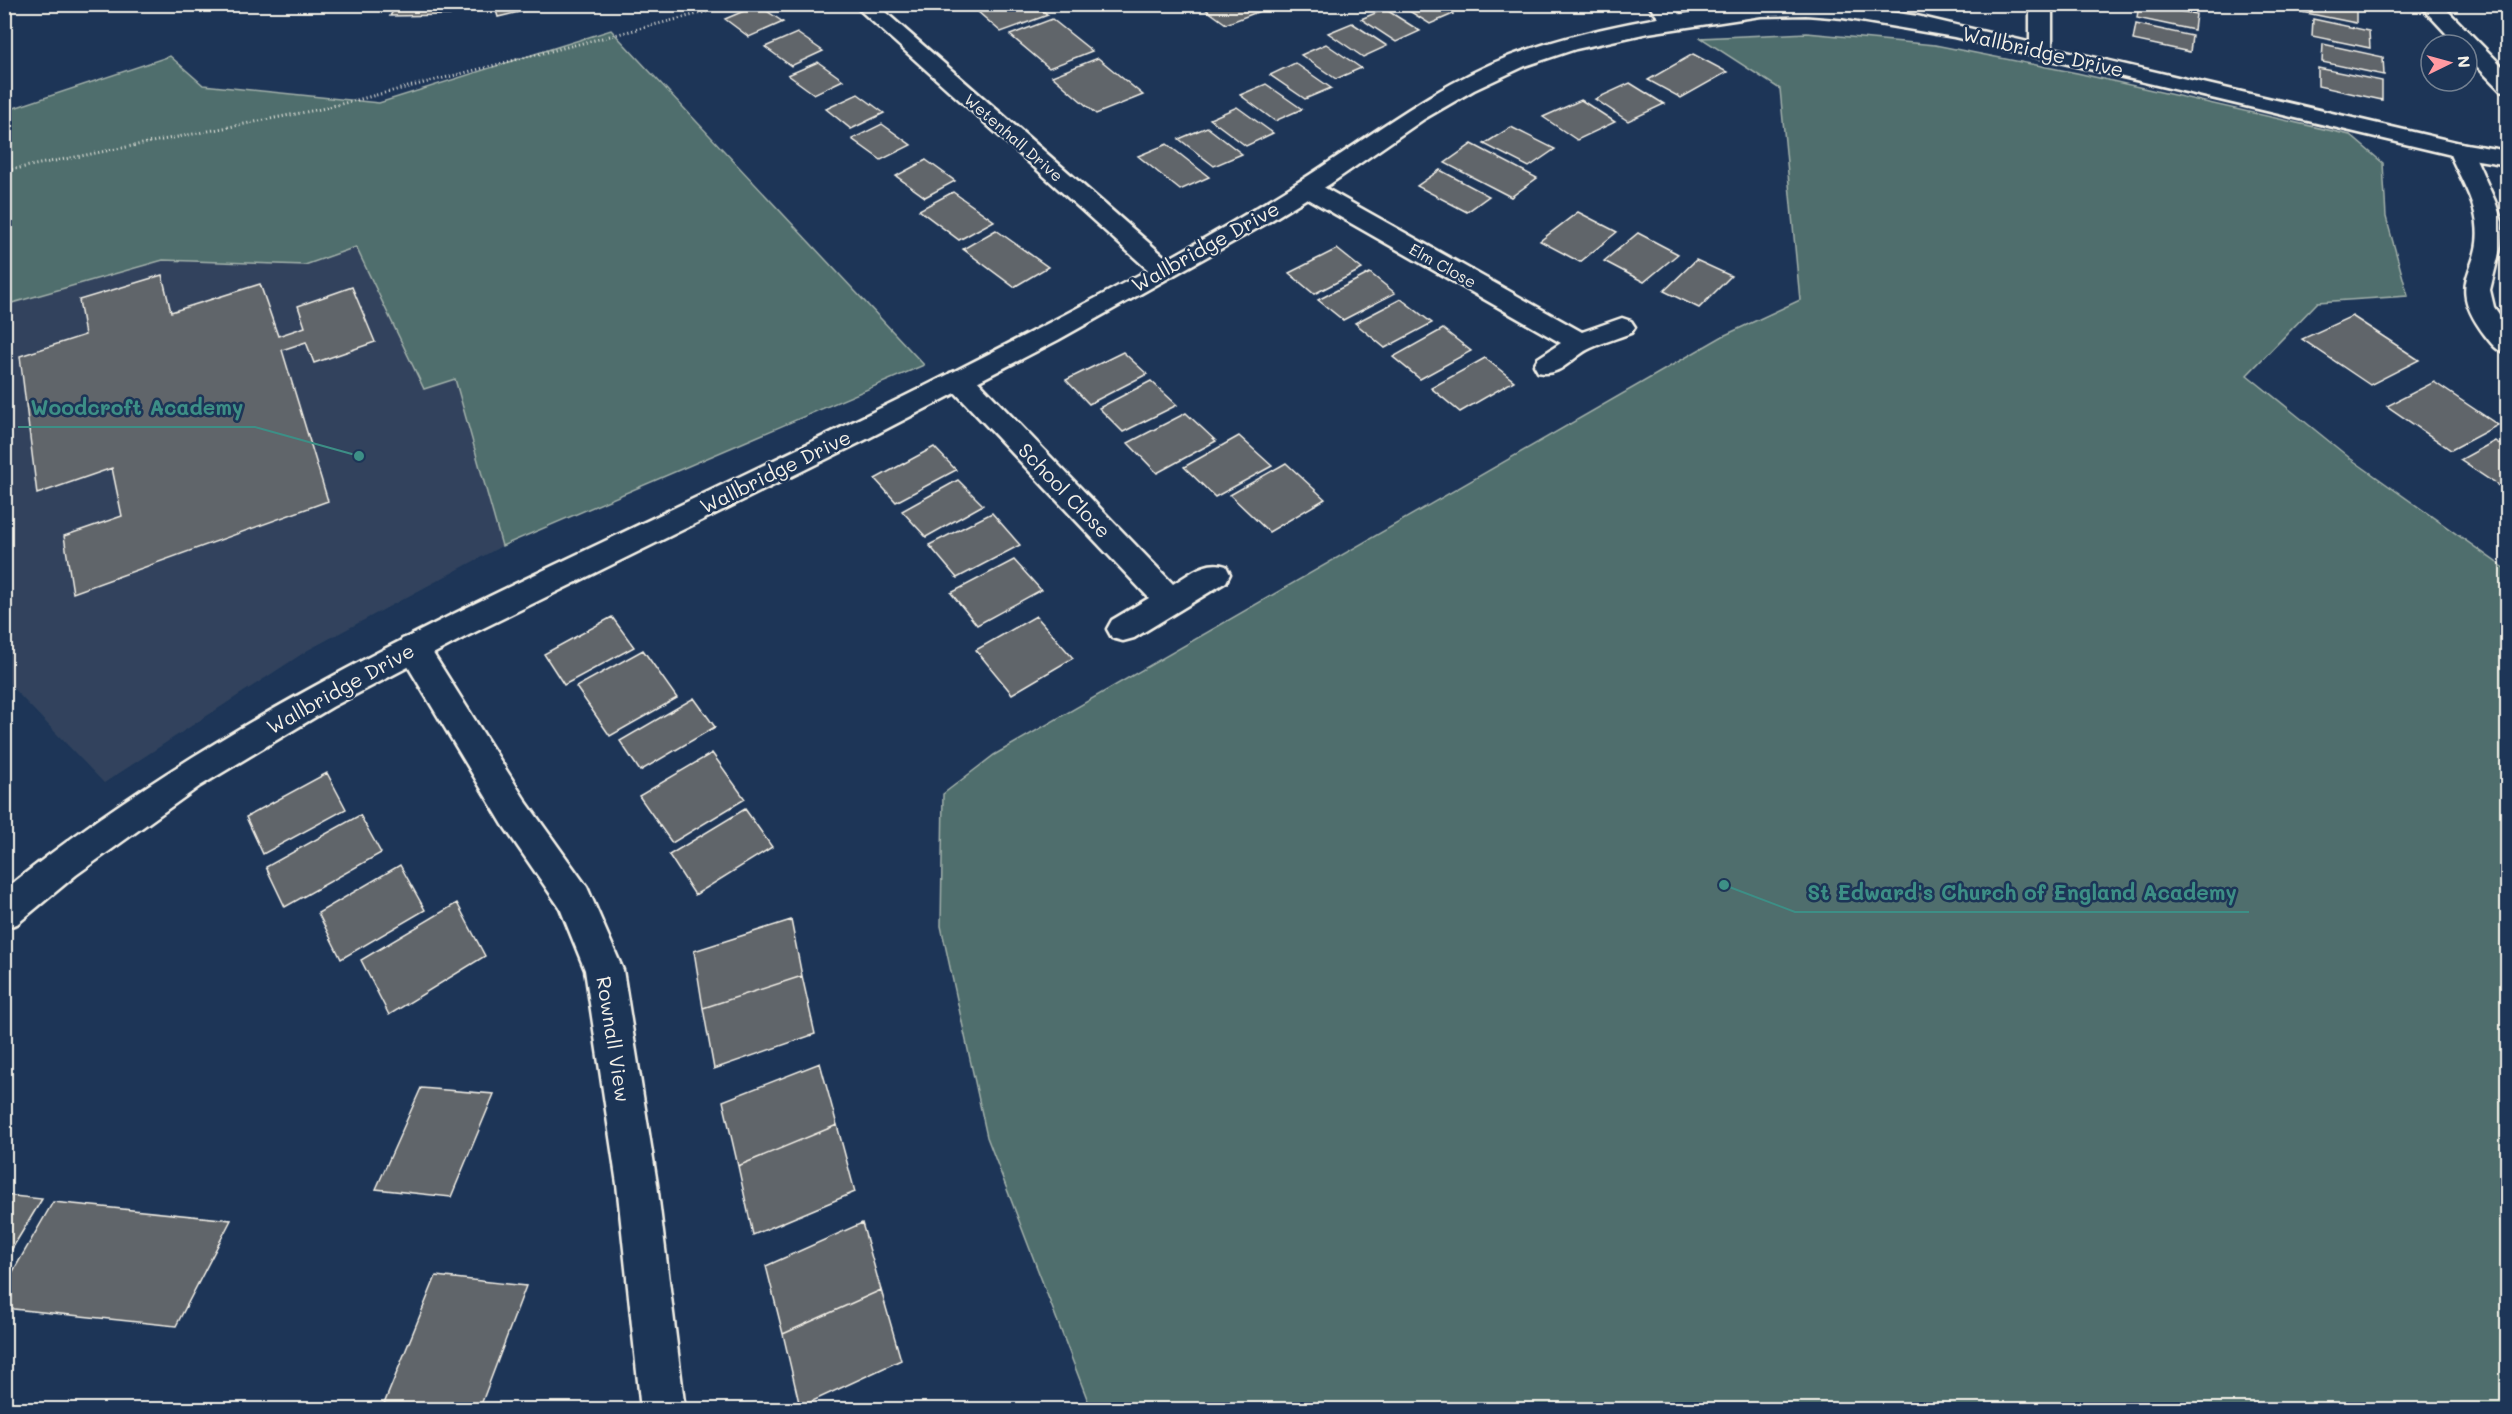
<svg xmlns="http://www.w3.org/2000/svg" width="2512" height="1414" font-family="Mali,sans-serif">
  <rect width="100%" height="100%" fill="#1d3557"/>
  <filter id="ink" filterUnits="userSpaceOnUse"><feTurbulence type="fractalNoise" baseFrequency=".0167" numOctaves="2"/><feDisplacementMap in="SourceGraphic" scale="12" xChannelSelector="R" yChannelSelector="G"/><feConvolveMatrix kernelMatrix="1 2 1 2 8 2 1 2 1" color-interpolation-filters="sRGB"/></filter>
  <g filter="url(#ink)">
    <path fill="#31435d" d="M611,30L924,365L502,546L308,650L104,783L5,680V220Z"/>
    <path fill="#4f6e6d" stroke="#a2b0aa" stroke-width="1.5" d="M611,30L924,365L502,546L455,379L424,389L356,247L305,265L163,260L5,305V108L11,109L170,56L203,85L379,103Z
      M1807,33L1935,45L2077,73L2350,135L2383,163L2386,217L2408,296L2318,302L2247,375L2351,459L2507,570V1409H1091L987,1137L941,926L943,794L994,755L1723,336L1800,300L1780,89L1701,38Z"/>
    <path fill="#61656b" stroke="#f4f1e8" stroke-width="1.5" d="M397,4H457L450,15L390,16Z
      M494,4H554L498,17Z
      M969,4H1035L1048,15L1001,32Z
      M1178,4H1251L1260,11L1226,24L1201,6L1188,11Z
      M1398,4H1438L1453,14L1430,24Z
      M2139,4L2196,14L2194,30L2137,18Z
      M2296,4H2341L2356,8V23L2296,11Z
      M758,5L783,22L749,37L725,19Z
      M1385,9L1420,31L1396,42L1361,19Z
      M1052,19L1092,51L1049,68L1010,35Z
      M2313,19L2369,31L2370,48L2312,36Z
      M1352,23L1387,46L1363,57L1328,33Z
      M2136,24L2192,36L2190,52L2133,40Z
      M797,33L823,51L791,66L765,47Z
      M1326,44L1361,68L1336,79L1301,55Z
      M2323,44L2383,57L2384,75L2322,62Z
      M1693,54L1727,72L1681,98L1648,80Z
      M1098,58L1143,95L1096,114L1052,76Z
      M818,62L843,80L814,94L788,75Z
      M1295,63L1331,88L1305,99L1270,75Z
      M2318,68L2382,81V100L2318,86Z
      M1630,83L1664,104L1628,121L1595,99Z
      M1266,84L1302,109L1275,121L1240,95Z
      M858,94L884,113L851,129L826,109Z
      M1581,100L1615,122L1577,140L1543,117Z
      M1237,107L1273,133L1246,146L1210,119Z
      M882,124L911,145L881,160L852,139Z
      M1207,127L1242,154L1214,166L1179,139Z
      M1511,127L1555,149L1529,167L1484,144Z
      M1167,144L1209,177L1180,190L1138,156Z
      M1472,144L1537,178L1511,197L1445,163Z
      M926,160L955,181L925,197L896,176Z
      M1440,170L1489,196L1467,212L1417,186Z
      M953,192L994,221L959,240L919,210Z
      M1578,212L1617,232L1580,262L1540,241Z
      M996,230L1048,267L1014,287L963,249Z
      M1638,233L1678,254L1644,282L1604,261Z
      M1337,249L1362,269L1314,294L1289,273Z
      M1696,260L1731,276L1699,308L1664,291Z
      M1370,273L1395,293L1343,320L1318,300Z
      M162,275L171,312L260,284L278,336L305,327L298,306L352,287L375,342L314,363L306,342L282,350L328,501L73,593L64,536L122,516L112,468L37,494L20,356L85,335L79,300Z
      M1401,299L1432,323L1385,348L1355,323Z
      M2352,316L2419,360L2370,385L2302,339Z
      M1443,329L1471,351L1420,379L1393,357Z
      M1123,352L1147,374L1089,404L1066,380Z
      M1485,358L1514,381L1460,412L1431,388Z
      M1151,381L1177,405L1123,432L1099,408Z
      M2434,382L2498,425L2451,450L2387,406Z
      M1186,413L1216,441L1157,473L1128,443Z
      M1239,436L1272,466L1215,497L1184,467Z
      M2495,441L2508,450V492L2460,460Z
      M934,447L956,470L896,502L875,479Z
      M1286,463L1325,499L1269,532L1230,495Z
      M958,480L983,505L926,537L902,511Z
      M992,513L1020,545L957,578L929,545Z
      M1014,560L1041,590L977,625L951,593Z
      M1036,616L1073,658L1012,694L976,650Z
      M612,617L634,647L564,685L544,654Z
      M643,650L677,698L610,736L576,687Z
      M694,698L715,727L640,771L620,741Z
      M712,753L745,799L672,843L639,796Z
      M327,773L346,809L263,854L246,817Z
      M745,809L772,847L695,895L669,855Z
      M360,815L381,853L285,907L266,867Z
      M400,865L425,910L341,959L318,913Z
      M457,903L485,956L389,1015L361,960Z
      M791,920L802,976L703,1008L694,951Z
      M802,976L815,1034L714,1069L703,1008Z
      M820,1063L837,1125L738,1166L723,1101Z
      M421,1088L494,1094L451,1197L376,1189Z
      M837,1125L855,1192L753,1235L738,1166Z
      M4,1195L42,1199L4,1262Z
      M53,1202L231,1220L176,1326L4,1308V1287Z
      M862,1223L881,1290L783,1334L766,1266Z
      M436,1276L526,1286L479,1410H432L384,1404Z
      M881,1290L901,1360L800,1407L783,1334Z"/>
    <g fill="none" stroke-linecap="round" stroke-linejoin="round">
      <g stroke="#f4f1e8" stroke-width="5">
        <path id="street" d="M853,4H876L1173,264L1177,270L1173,276L1164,278L1155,276Z
          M1648,4H1671L1686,21L1683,26C1667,30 1657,17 1648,4Z
          M2030,4H2052V51L2049,56L2041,58L2033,56L2030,51Z
          M2419,4H2441L2508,72V92L2500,90L2467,56V45H2457Z
          M2460,143L2468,145L2472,150L2495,201L2502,222L2501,245L2490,290L2494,307L2508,327V354C2496,351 2491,343 2484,334C2443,279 2483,272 2477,224C2474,198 2458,174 2448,150L2452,145Z
          M1307,181L1316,183L1582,332L1622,318L1631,321L1635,327L1631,333C1618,338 1604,342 1591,348C1572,356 1561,378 1538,372L1534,365L1538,358L1561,343L1298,193L1295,188L1298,183Z
          M960,371L970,373L1173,584C1190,574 1206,559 1226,566L1230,574L1226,582L1134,638L1123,641L1112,638L1107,629L1112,620L1149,598L950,387L946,380L950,373Z
          M413,635L424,639L527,803L587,887L623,970L657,1184L685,1410H641L617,1184L585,970L560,908L503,825L397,648L402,639Z"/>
      </g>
      <g stroke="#f4f1e8" stroke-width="5">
        <path id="secondary" d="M1752,4L1843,5L1917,16L2460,143L2508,151V165L2460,157L1954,37L1843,18L1806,15L1761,16L1648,33L1576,49L1525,66L1474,90L1424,119L1330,184L1265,224L1058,340L865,440L467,636L332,707L200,786L76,875L17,924L4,928V890C186,743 393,641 603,542C722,485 841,429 959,369C1071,312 1183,254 1289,188C1362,143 1429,88 1510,56C1588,27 1670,15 1752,4Z"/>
      </g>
      <path stroke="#f4f1e8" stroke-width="3" stroke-dasharray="1 3" stroke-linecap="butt" d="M4,171L321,109L737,4"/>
      <use href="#street" fill="#1d3557" fill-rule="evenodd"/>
      <use href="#secondary" fill="#1d3557" fill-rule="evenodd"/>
    </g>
  </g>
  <g text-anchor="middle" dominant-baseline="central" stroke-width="5" stroke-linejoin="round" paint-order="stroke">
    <g font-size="16" fill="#f4f1e8" stroke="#1d3557">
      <text transform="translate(1014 137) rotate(41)">Wetenhall Drive</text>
      <text transform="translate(1443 265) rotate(29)">Elm Close</text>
    </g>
    <g font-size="20" fill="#f4f1e8" stroke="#1d3557">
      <text transform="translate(2043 51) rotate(13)">Wallbridge Drive</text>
      <text transform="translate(1205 246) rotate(-29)">Wallbridge Drive</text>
      <text transform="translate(775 471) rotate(-26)">Wallbridge Drive</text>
      <text transform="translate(1065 490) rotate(46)">School Close</text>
      <text transform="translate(340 688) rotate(-29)">Wallbridge Drive</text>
      <text transform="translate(614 1039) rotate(81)">Rownall View</text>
    </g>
  </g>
  <path fill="none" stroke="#3d8f86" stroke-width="2" d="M359 456L255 427H18M1724 885L1795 912H2249"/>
  <g fill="#3d8f86" stroke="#1d3557" stroke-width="2">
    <circle cx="359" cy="456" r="6"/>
    <circle cx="1724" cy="885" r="6"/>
  </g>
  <g font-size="21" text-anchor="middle" font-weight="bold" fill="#3d8f86" stroke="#1d3557" stroke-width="5" stroke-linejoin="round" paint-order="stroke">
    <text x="137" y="415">Woodcroft Academy</text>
    <text x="2022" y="900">St Edward's Church of England Academy</text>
  </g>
  <rect width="2512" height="1414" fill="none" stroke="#1d3557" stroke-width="24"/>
  <rect x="12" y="12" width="2488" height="1390" fill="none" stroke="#f4f1e8" stroke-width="2" filter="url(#ink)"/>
  <g transform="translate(2449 63) rotate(85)"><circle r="28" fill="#1d3557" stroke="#738091" stroke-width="1.5"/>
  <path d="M0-4.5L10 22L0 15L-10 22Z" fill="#ff9aa2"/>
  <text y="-9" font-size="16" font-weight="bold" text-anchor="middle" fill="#f4f1e8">N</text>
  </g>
</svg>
